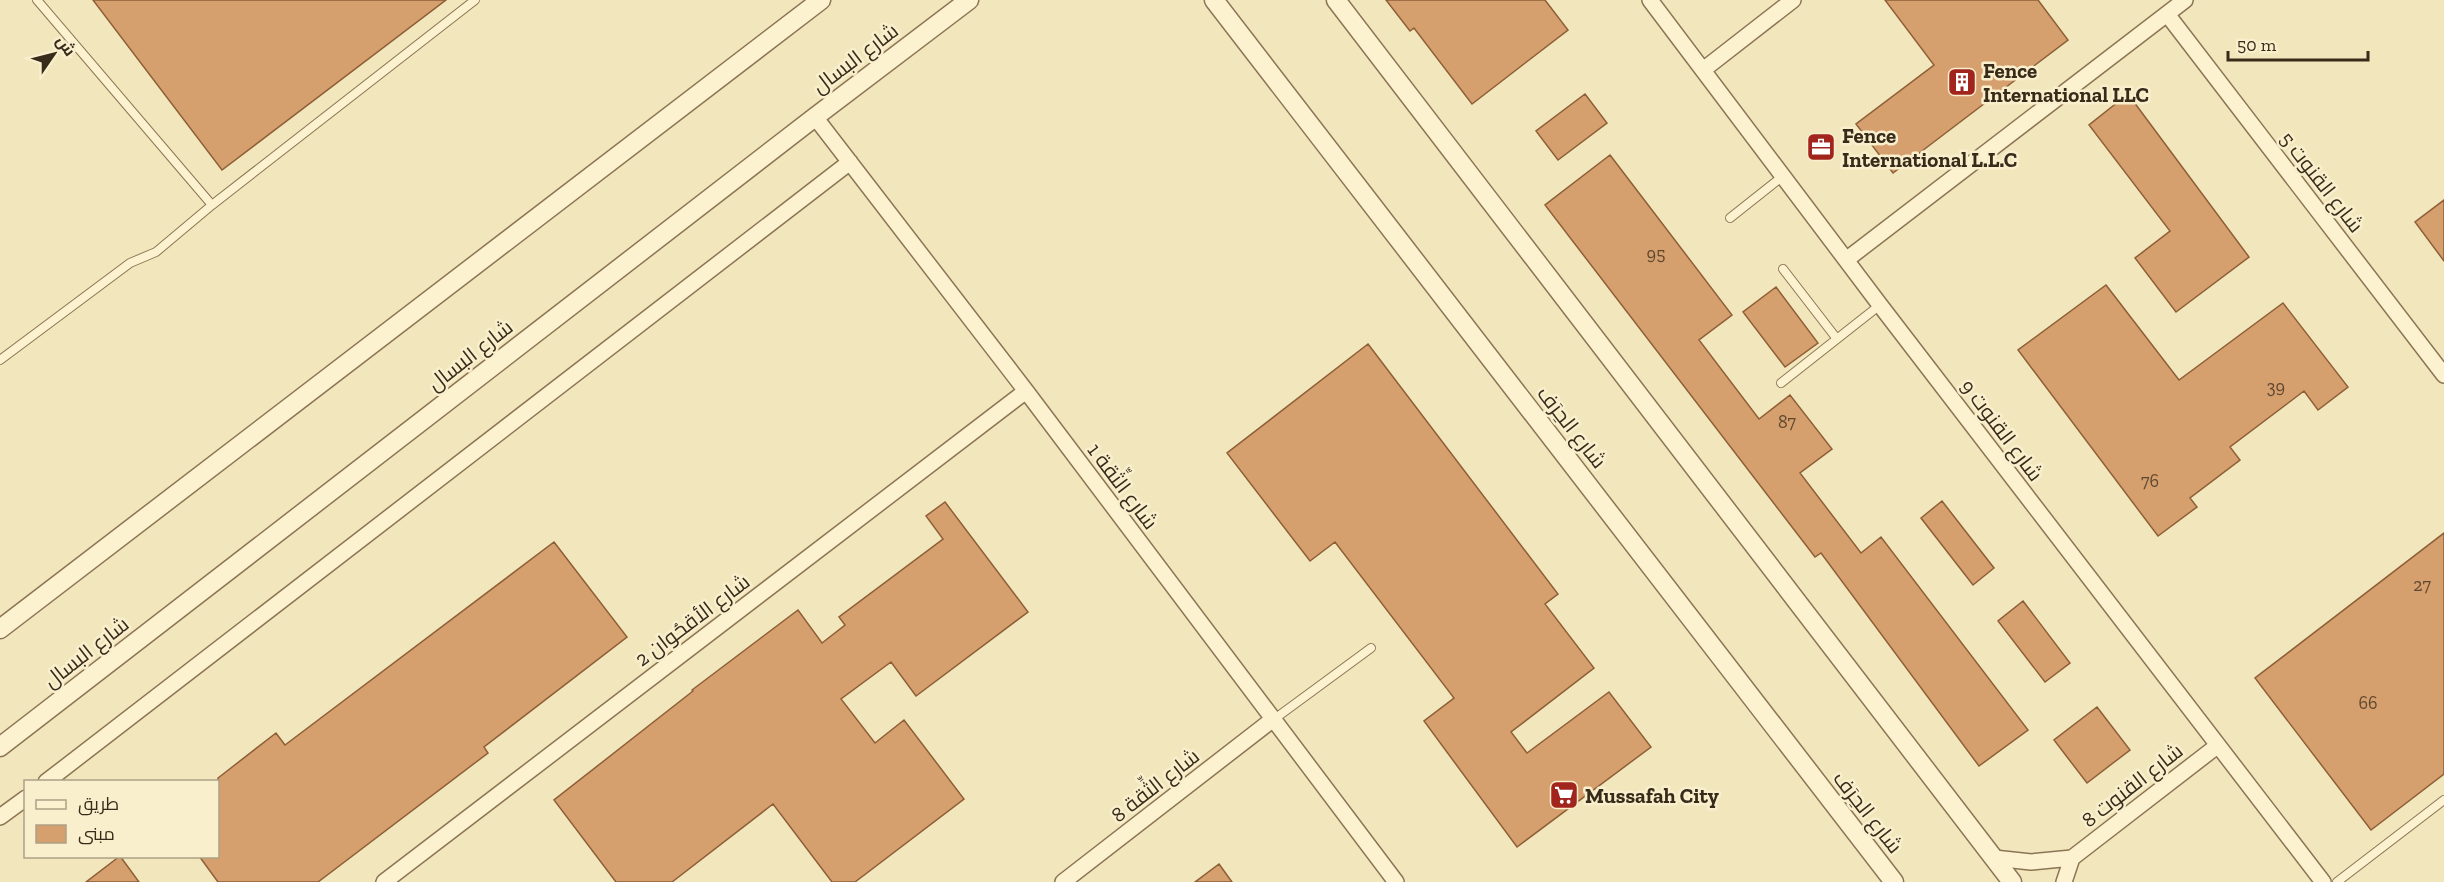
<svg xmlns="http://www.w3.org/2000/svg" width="2444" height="882" font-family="'Zilla Slab',Cairo,serif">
  <rect width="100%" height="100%" fill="#f2e6bc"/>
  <path fill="#d59f6e" stroke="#8e5f37" stroke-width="1.5" d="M93,0H446L222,170Z
    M1386,0H1545L1568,30L1472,104L1414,28L1410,31Z
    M1885,0H2038L2068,40L1893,173L1856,124L1934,65Z
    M1585,94L1607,123L1558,160L1536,131Z
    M2128,94L2249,257L2176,312L2135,258L2170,231L2089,125Z
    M1610,155L1732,315L1699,340L1759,419L1790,395L1832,449L1800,473L1861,553L1881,537L2028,730L1979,766L1821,553L1815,557L1545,205Z
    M2444,200V261L2415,222Z
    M2106,285L2179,380L2283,303L2348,387L2318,410L2304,391L2230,447L2240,460L2190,498L2197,507L2158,536L2018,350Z
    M1776,287L1818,343L1785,367L1743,312Z
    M1368,344L1558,594L1545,604L1594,668L1511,732L1527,753L1609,692L1651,747L1517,847L1424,721L1454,698L1335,542L1310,561L1227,453Z
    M1942,501L1994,568L1973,585L1921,518Z
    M945,502L1028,612L916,696L891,662L841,699L875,743L904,720L964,799L855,882H832L773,804L672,882H616L554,800L693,691L692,690L798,610L822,643L845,625L839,617L943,539L926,516Z
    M2444,533V774L2371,830L2255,678Z
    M554,542L627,637L484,747L488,753L318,882H218L199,856H218V778L276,733L285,745Z
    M2023,601L2070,663L2045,682L1998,621Z
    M2097,707L2130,750L2087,783L2054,740Z
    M120,856L139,882H86Z
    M1219,864L1232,882H1195Z"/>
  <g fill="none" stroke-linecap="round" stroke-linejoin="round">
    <g stroke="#8c7554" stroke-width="10">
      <path id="service" d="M37,0L212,205
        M1730,218L1783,176
        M1783,269L1837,339
        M0,360L130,263L156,252L212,205L475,0
        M1781,383L1880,305
        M1273,720L1371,648
        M2337,882L2444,800"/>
    </g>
    <g stroke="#8c7554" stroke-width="18">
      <path id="minor" d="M1650,0L1880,305L2323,882
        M2167,14L2444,375
        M1703,70L1793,0
        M815,117L1026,391L1396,882
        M1846,260L2185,0
        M46,782L850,162
        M0,817L26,798
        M1994,858L2031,862L2072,858L2217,746
        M384,882L1026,391
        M1063,882L1272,720
        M2064,882L2072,858"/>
    </g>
    <g stroke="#8c7554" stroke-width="21">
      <path id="tertiary" d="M1214,0L1894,882
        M1336,0L2012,882
        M0,629L821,0
        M0,747L815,117L969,0"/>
    </g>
    <use href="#service" stroke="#fcf2d0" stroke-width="8"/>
    <use href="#minor" stroke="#fcf2d0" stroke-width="15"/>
    <use href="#tertiary" stroke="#fcf2d0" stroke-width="18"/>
  </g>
  <defs>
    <g id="building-square" transform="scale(1.5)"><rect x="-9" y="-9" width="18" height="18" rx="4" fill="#a1251d" stroke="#f9efcd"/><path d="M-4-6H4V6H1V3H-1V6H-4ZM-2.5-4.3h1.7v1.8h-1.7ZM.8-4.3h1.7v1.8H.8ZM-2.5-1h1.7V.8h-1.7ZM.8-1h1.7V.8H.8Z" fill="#fff"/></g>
    <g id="office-square" transform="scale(1.5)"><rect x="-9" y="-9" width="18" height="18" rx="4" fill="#a1251d" stroke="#f9efcd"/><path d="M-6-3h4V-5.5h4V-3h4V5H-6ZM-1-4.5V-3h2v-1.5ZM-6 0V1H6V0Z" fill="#fff"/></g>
    <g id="supermarket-square" transform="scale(1.5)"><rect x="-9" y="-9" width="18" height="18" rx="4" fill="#a1251d" stroke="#f9efcd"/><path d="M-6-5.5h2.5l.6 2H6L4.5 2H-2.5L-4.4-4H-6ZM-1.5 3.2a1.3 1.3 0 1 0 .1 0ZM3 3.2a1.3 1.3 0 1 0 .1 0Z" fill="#fff"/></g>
  </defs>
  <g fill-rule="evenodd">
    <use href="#building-square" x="1962" y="82"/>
    <use href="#office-square" x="1821" y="147"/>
    <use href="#supermarket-square" x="1564" y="795"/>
  </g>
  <g text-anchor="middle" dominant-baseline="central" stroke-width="5" stroke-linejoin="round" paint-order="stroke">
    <g font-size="18" fill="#60482f">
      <text x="1656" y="254">95</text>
      <text x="2276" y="387">39</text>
      <text x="1787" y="422">87</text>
      <text x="2150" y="481">76</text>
      <text x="2422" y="585">27</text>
      <text x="2368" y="703">66</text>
    </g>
    <g font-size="21" fill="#392b1a" stroke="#f9efcd">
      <text transform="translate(855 58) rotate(-37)">شارع البسال</text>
      <text transform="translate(2322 182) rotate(52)">شارع القنوت 5</text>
      <text transform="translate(470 355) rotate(-38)">شارع البسال</text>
      <text transform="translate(1572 427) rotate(52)">شارع الحِرَف</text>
      <text transform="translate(2002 430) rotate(53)">شارع القنوت 9</text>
      <text transform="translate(1123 486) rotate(53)">شارع الثِّقة 1</text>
      <text transform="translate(692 620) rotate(-37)">شارع الأقحُوان 2</text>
      <text transform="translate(86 652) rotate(-38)">شارع البسال</text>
      <text transform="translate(1155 785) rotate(-38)">شارع الثِّقة 8</text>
      <text transform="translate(2132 785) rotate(-38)">شارع القنوت 8</text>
      <text transform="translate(1868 812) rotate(52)">شارع الحِرَف</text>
    </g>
    <g font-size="21" font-weight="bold" fill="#392b1a" stroke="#f9efcd" text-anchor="start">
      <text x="1983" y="70">Fence<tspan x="1983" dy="24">International LLC</tspan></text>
      <text x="1842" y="135">Fence<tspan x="1842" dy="24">International L.L.C</tspan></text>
      <text x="1585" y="795">Mussafah City</text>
    </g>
  </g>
  <rect x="24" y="780" width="195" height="78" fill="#f9efcd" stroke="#aca185" stroke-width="1.5"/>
  <rect x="36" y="800" width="30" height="9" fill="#fcf2d0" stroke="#aca185" stroke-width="1.5"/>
  <text x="78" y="810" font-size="18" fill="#392b1a">طريق</text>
  <rect x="36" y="825" width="30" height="18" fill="#d59f6e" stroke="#aca185" stroke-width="1.5"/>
  <text x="78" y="840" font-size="18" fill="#392b1a">مبنى</text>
  <g transform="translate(54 54) rotate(55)" stroke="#f9efcd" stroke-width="4.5" paint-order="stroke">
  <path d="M0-4.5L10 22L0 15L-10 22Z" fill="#392b1a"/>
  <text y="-9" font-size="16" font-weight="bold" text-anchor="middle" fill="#392b1a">ش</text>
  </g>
  <path d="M2228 51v9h140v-9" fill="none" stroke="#392b1a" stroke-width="3"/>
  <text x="2237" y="51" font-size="18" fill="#392b1a" stroke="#f9efcd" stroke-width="4.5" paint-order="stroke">50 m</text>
</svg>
